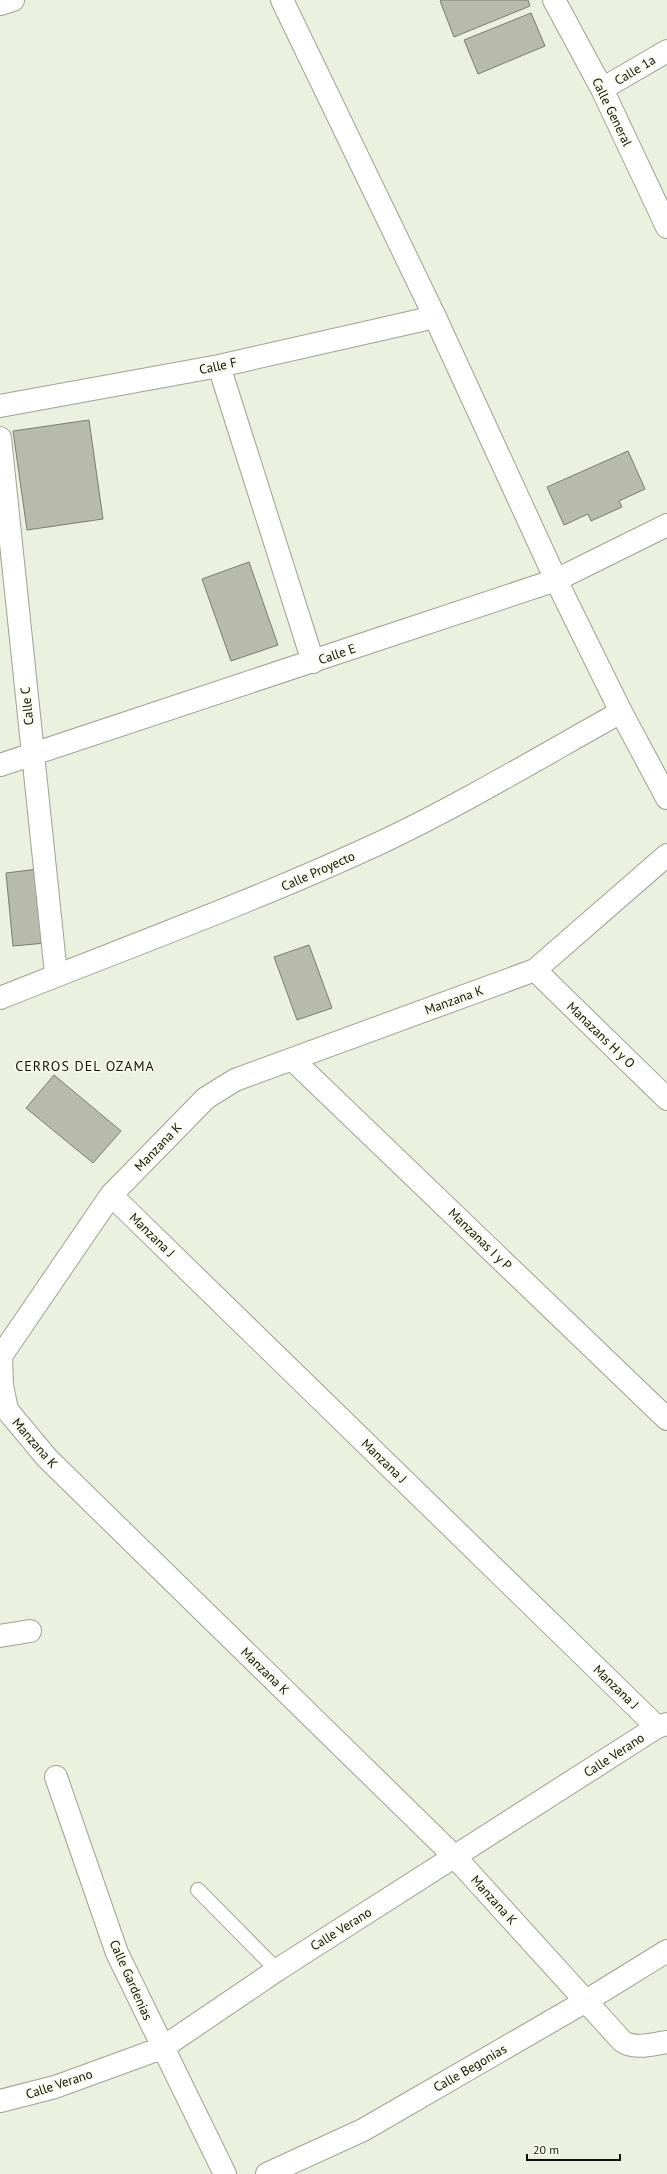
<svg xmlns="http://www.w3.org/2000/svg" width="667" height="2174" font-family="'PT Sans',sans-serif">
  <rect width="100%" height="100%" fill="#ecf0df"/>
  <path fill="#b8bbab" stroke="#797c6d" d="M442,0H528L530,6L454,37L440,1Z
    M531,13L545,46L478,74L464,40Z
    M89,420L103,519L27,530L13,431Z
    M628,451L645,489L619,501L622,507L591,521L588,514L564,525L547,487Z
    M249,562L278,645L231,661L202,579Z
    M38,869L46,943L13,946L6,873Z
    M309,945L332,1008L297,1020L274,957Z
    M54,1075L121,1131L93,1163L26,1108Z"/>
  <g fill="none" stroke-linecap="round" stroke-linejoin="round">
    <g stroke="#9ea292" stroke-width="16">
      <path id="lane" d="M198,1890L277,1970"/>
    </g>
    <g stroke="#9ea292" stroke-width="24">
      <path id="street" d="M554,0L602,89L667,227
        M0,4L13,0
        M602,89L667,51
        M219,366L313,662
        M0,406L219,366L435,317
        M0,438L56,974
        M0,765L556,580L667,525
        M667,855L535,970L235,1080L206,1098L111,1195L1,1356L2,1385L7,1410L47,1458L455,1857L622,2041C634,2050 653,2044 667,2042
        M535,970L667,1099
        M0,998C128,947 257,900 382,842C464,803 542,756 621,712
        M293,1060L667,1419
        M111,1195L657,1727
        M0,1636L30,1631
        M56,1777L117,1953L225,2174
        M0,2101L55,2087L162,2048L277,1970L657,1727L667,1724
        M267,2174L363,2130L586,2001L667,1951"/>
    </g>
    <g stroke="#9ea292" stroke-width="24">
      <path id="secondary" d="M282,0L435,317L556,580L621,712L667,798"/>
    </g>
    <use href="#lane" stroke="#fff" stroke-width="14"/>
    <use href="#street" stroke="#fff" stroke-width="22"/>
    <use href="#secondary" stroke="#fff" stroke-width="22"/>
  </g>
  <g text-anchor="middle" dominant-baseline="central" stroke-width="3.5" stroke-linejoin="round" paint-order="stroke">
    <g font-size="13" fill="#0f100a" stroke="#fafdec">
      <text transform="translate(635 70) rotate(-31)">Calle 1a</text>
      <text transform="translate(612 112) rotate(64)">Calle General</text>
      <text transform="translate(218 366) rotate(-12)">Calle F</text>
      <text transform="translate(337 654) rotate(-19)">Calle E</text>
      <text transform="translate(27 706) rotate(-96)">Calle C</text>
      <text transform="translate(318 871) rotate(-24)">Calle Proyecto</text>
      <text transform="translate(454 1000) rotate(-20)">Manzana K</text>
      <text transform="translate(601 1035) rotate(44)">Manazans H y O</text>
      <text transform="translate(158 1147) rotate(-46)">Manzana K</text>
      <text transform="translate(152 1235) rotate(44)">Manzana J</text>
      <text transform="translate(480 1239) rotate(44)">Manzanas I y P</text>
      <text transform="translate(35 1443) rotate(49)">Manzana K</text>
      <text transform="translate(384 1461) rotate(44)">Manzana J</text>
      <text transform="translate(265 1671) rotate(44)">Manzana K</text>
      <text transform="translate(616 1687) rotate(44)">Manzana J</text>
      <text transform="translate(614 1755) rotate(-33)">Calle Verano</text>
      <text transform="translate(494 1900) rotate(48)">Manzana K</text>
      <text transform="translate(341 1929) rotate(-32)">Calle Verano</text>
      <text transform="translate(131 1980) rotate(66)">Calle Gardenias</text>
      <text transform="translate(470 2068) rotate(-30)">Calle Begonias</text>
      <text transform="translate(59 2084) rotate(-18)">Calle Verano</text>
    </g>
    <g font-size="14" letter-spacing="1" fill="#0f100a" stroke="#fafdec">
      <text x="85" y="1066">CERROS DEL OZAMA</text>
    </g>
  </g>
  <path d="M527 2154v6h93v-6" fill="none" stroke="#0f100a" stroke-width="2"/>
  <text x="533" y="2154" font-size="12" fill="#0f100a" stroke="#fafdec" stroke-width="3" paint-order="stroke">20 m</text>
</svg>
